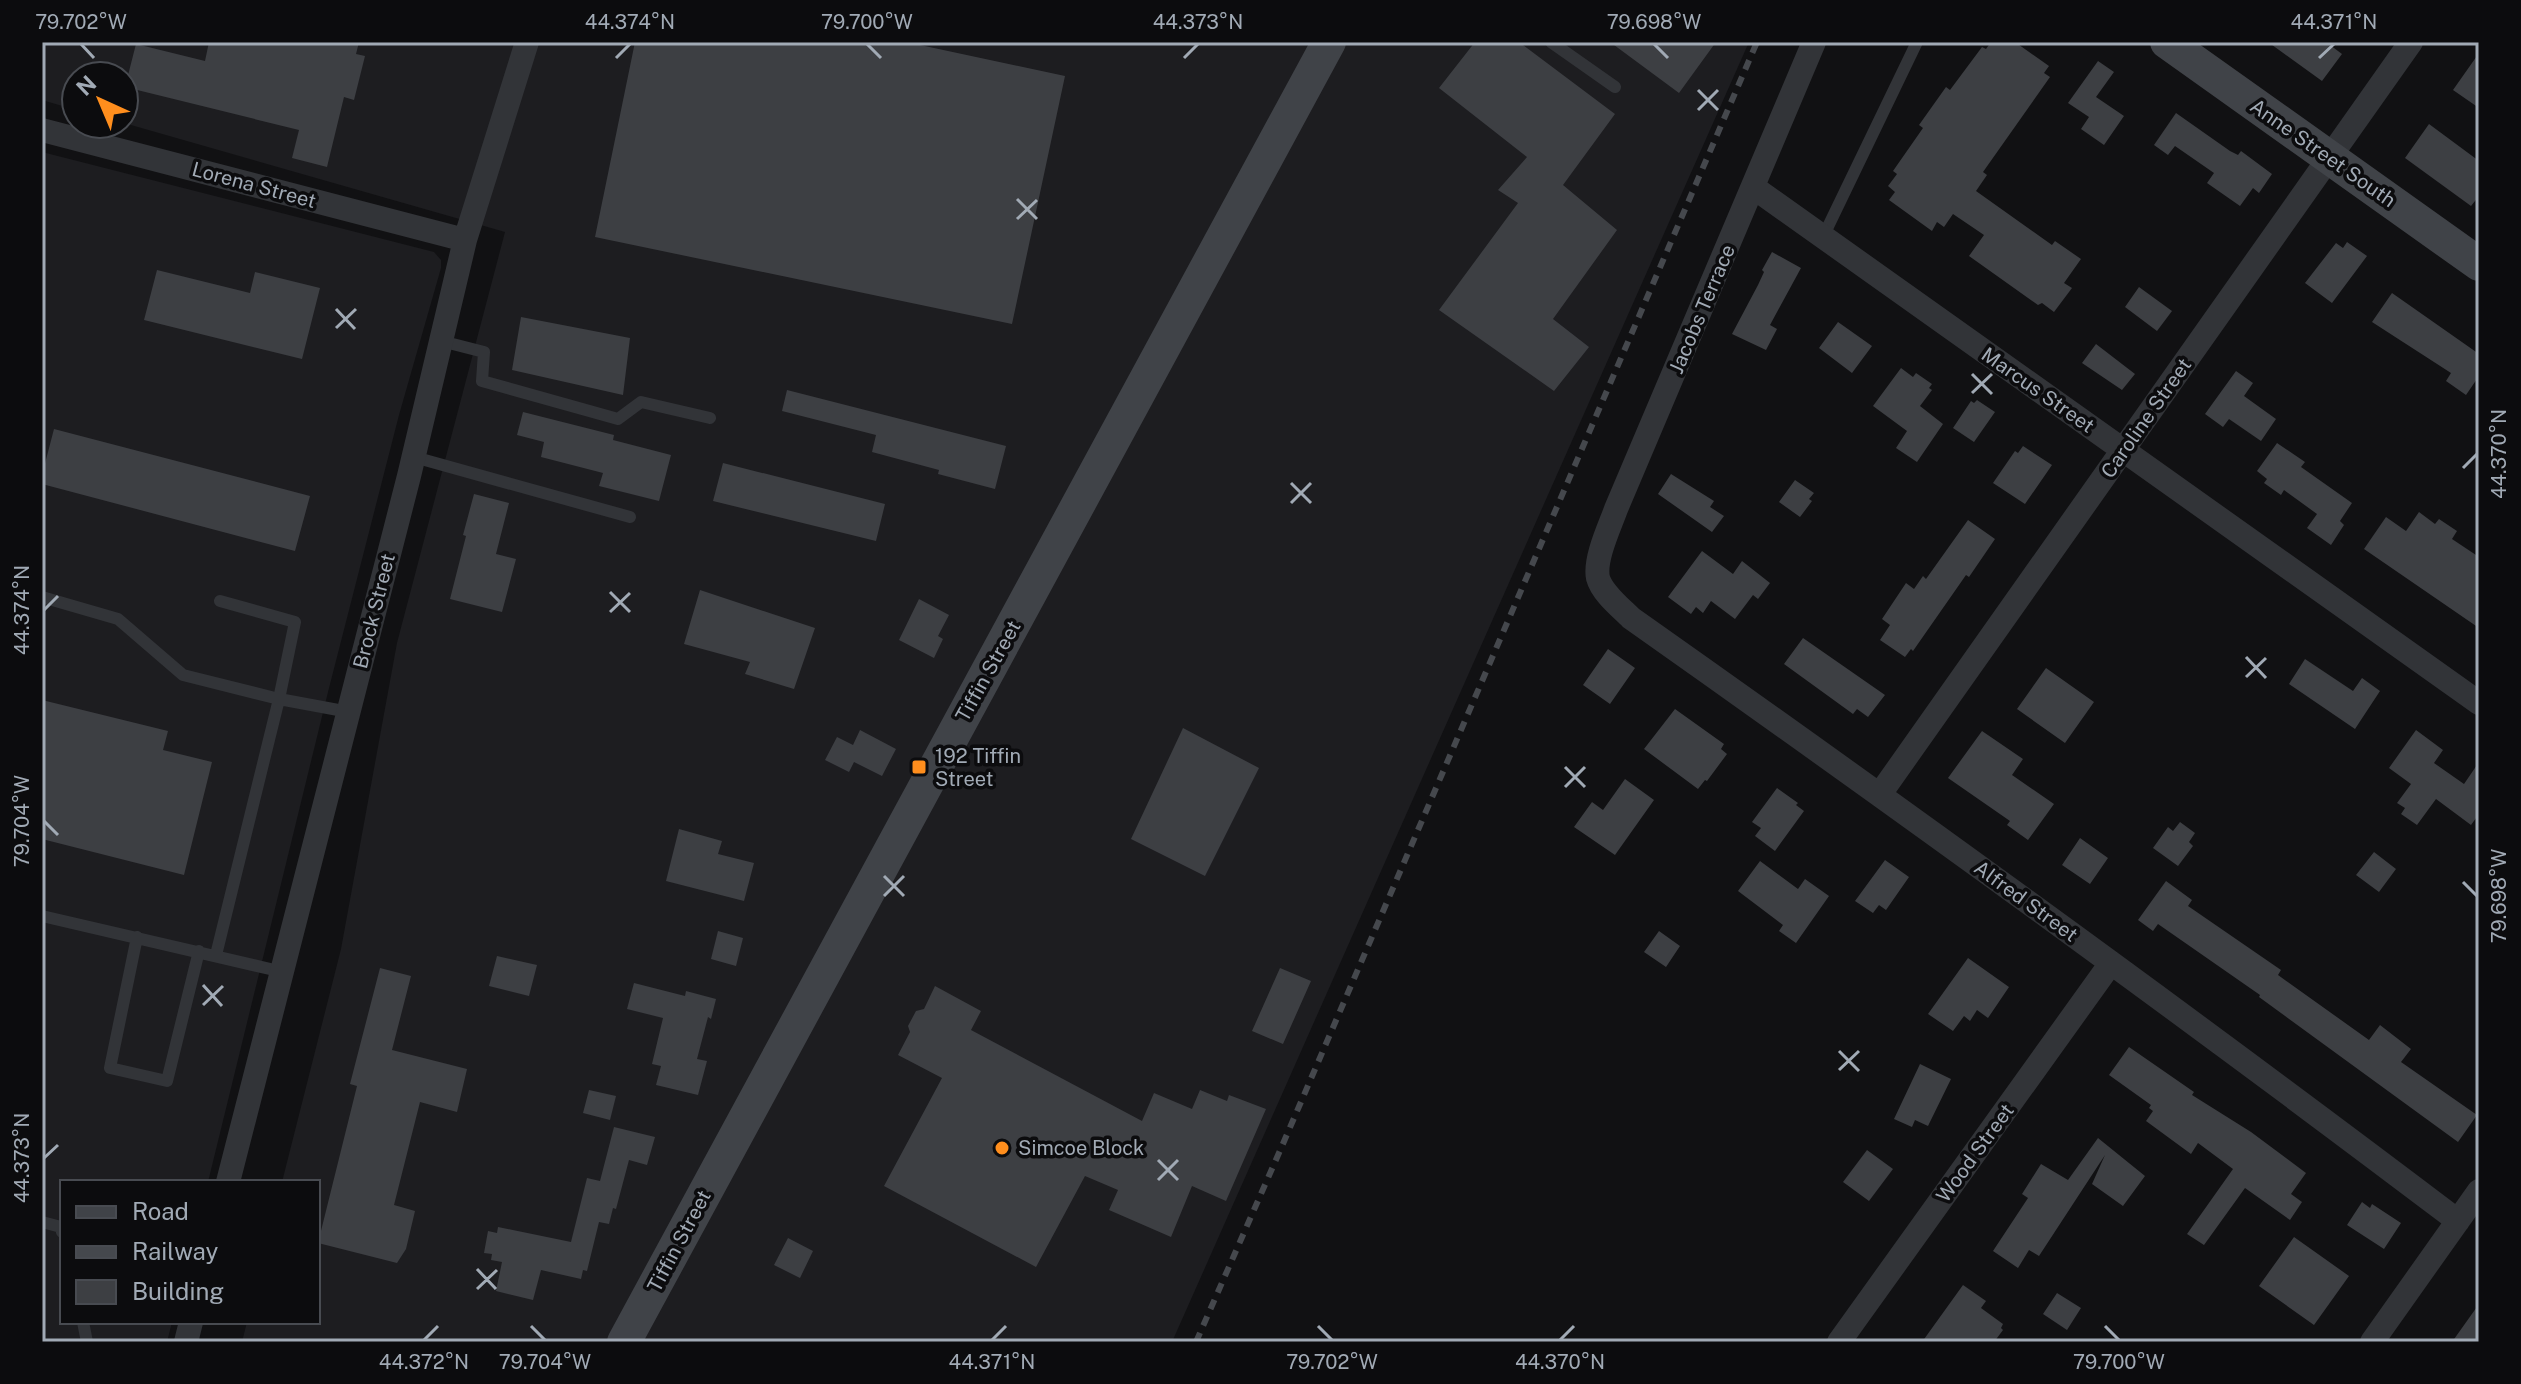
<svg xmlns="http://www.w3.org/2000/svg" width="2521" height="1384" font-family="'Public Sans',sans-serif">
  <rect width="100%" height="100%" fill="#111113"/>
  <path fill="#1d1d20" d="M42,42H1749L1172,1342H242L247,1322H318V1182H282L341,949L397,643L505,232L124,123V76H76V110L42,100Z
    M42,152L434,252L441,260V268L399,415L328,692L208,1182H62V1322H172L167,1342H42Z"/>
  <path fill="#3d3f43" d="M209,42H359L356,54L365,56L354,100L344,97L327,167L292,158L299,130L125,87L136,44L205,61Z
    M635,42H906L1065,76L1012,324L595,237Z
    M1475,42H1519L1615,114L1563,185L1617,230L1553,319L1589,347L1554,391L1439,310L1518,203L1498,190L1527,157L1439,88Z
    M1610,42H1716L1679,93Z
    M1991,42H2015L2049,66L2044,73L2050,77L1983,172L1987,175L1976,191L2052,245L2055,241L2081,259L2064,283L2072,288L2054,312L2042,303L2038,305L1969,256L1984,235L1953,214L1944,227L1937,222L1932,231L1889,200L1895,192L1888,186L1897,174L1893,171L1923,128L1919,125L1946,87L1950,90L1982,47L1986,49Z
    M2268,42H2326L2342,54L2322,81Z
    M2479,53V108L2453,90Z
    M2098,61L2114,72L2096,97L2124,116L2104,145L2081,129L2089,117L2068,103Z
    M2176,113L2230,151L2238,155L2241,151L2272,174L2259,193L2253,188L2240,206L2207,183L2214,173L2175,146L2168,155L2154,145Z
    M2429,124L2479,161V196L2471,206L2405,158Z
    M2347,242L2367,256L2332,303L2305,283L2336,243L2343,248Z
    M1772,252L1801,268L1770,325L1777,329L1766,350L1732,334L1758,285L1764,272L1762,270Z
    M157,270L250,293L255,272L320,288L302,359L144,320Z
    M2139,287L2172,311L2157,331L2125,307Z
    M2392,293L2479,354V376L2466,395L2446,381L2451,373L2372,322Z
    M521,317L630,338L623,395L512,370Z
    M1838,322L1872,346L1852,373L1819,348Z
    M2096,344L2135,374L2122,390L2082,363Z
    M1901,368L1913,377L1916,373L1932,384L1929,388L1932,390L1920,406L1943,424L1917,462L1896,448L1907,431L1873,406Z
    M2236,371L2253,383L2244,396L2276,419L2261,441L2229,419L2223,427L2205,414Z
    M787,390L1006,446L995,489L938,474L939,470L872,452L876,435L782,411Z
    M1977,400L1995,412L1974,442L1953,428L1971,401L1974,403Z
    M523,412L614,435L613,440L671,455L659,501L599,486L603,473L541,457L544,442L517,435Z
    M54,429L310,496L295,551L42,484V475Z
    M2277,443L2305,462L2301,467L2352,503L2340,521L2344,525L2331,545L2307,528L2317,514L2284,490L2281,495L2264,483L2267,479L2257,471Z
    M2023,446L2052,465L2025,504L1993,483L2015,451L2018,453Z
    M723,463L885,504L876,541L713,501Z
    M1671,474L1714,501L1710,507L1724,516L1712,532L1658,494Z
    M1795,480L1814,493L1809,499L1812,501L1800,517L1779,502Z
    M474,494L509,503L496,554L516,559L502,612L450,599L466,536L463,535Z
    M2419,512L2435,524L2439,519L2457,531L2452,539L2479,557V628L2364,549L2386,517L2406,531Z
    M1968,520L1995,539L1969,577L1966,575L1913,651L1911,649L1905,657L1880,640L1890,625L1882,619L1906,583L1914,589L1923,576L1926,579Z
    M1702,551L1733,574L1742,561L1770,583L1758,599L1753,595L1735,619L1711,601L1703,613L1696,607L1691,614L1668,597Z
    M700,590L815,628L794,689L745,674L750,662L684,644Z
    M919,599L949,615L938,636L943,639L934,658L899,640Z
    M1803,638L1885,695L1868,717L1857,709L1853,714L1784,664Z
    M1608,649L1635,668L1610,704L1583,685Z
    M2305,659L2353,691L2362,678L2380,691L2355,729L2289,684Z
    M2046,668L2094,702L2065,743L2017,709Z
    M42,700L168,731L163,750L212,762L184,875L42,839Z
    M1675,709L1724,744L1721,749L1727,754L1707,781L1705,780L1698,789L1644,749Z
    M1183,728L1259,768L1205,876L1131,839Z
    M860,730L896,749L882,776L854,762L849,772L825,760L837,737L853,745Z
    M2416,730L2443,750L2434,763L2464,784L2479,762V814L2471,825L2436,799L2417,825L2401,814L2405,808L2397,803L2411,784L2389,768Z
    M1982,731L2023,759L2012,775L2054,804L2028,840L2007,825L2010,821L1948,778Z
    M1625,779L1654,800L1615,855L1574,827L1592,802L1603,810Z
    M1777,788L1798,803L1796,805L1804,811L1775,851L1755,836L1761,828L1752,822Z
    M2180,822L2195,833L2189,842L2193,846L2178,866L2153,848L2168,827L2173,831Z
    M679,829L722,841L718,854L754,863L744,901L666,881Z
    M2080,838L2108,858L2090,884L2062,865Z
    M2374,852L2396,869L2379,892L2356,875Z
    M1885,860L1909,877L1886,910L1879,905L1873,913L1855,901Z
    M1760,861L1798,889L1805,879L1829,896L1796,943L1779,931L1783,925L1738,891Z
    M2166,881L2192,900L2188,906L2281,970L2278,975L2369,1040L2380,1025L2411,1049L2401,1062L2477,1115L2458,1142L2259,997L2260,995L2158,924L2153,931L2138,920Z
    M718,931L743,938L736,966L711,959Z
    M1659,931L1680,946L1666,967L1644,952Z
    M497,956L537,965L529,996L489,986Z
    M1968,958L2009,987L1988,1018L1977,1010L1970,1021L1964,1016L1953,1031L1928,1014Z
    M380,968L411,976L392,1050L467,1069L457,1112L420,1102L394,1205L415,1211L406,1249L397,1263L318,1243L357,1086L350,1084Z
    M1280,968L1311,981L1283,1044L1252,1031Z
    M634,983L685,996L686,991L716,999L711,1019L708,1017L697,1059L707,1061L698,1095L656,1085L661,1066L652,1064L663,1018L627,1009Z
    M935,986L981,1011L971,1030L1142,1121L1154,1093L1192,1109L1200,1090L1227,1101L1229,1095L1266,1109L1226,1201L1192,1186L1171,1237L1109,1210L1118,1190L1085,1176L1036,1267L884,1186L942,1078L898,1055L910,1032L908,1026L916,1011L924,1009Z
    M2129,1047L2194,1092L2192,1095L2251,1132L2306,1173L2291,1194L2302,1202L2290,1220L2245,1188L2204,1245L2187,1234L2233,1169L2198,1143L2191,1154L2146,1121L2153,1111L2149,1108L2151,1105L2109,1075Z
    M1920,1064L1951,1079L1928,1126L1915,1120L1912,1127L1894,1119Z
    M589,1090L616,1096L610,1120L583,1113Z
    M614,1127L655,1137L647,1165L629,1160L616,1209L613,1208L609,1224L599,1222L587,1271L583,1270L581,1279L541,1270L533,1300L496,1291L502,1262L491,1260L492,1254L484,1253L488,1231L497,1233L498,1227L571,1242L587,1178L600,1181Z
    M2098,1138L2145,1176L2123,1206L2092,1184L2105,1155L2039,1256L2029,1250L2018,1268L1993,1251L2028,1198L2022,1194L2041,1164L2068,1180Z
    M1867,1150L1893,1169L1869,1201L1843,1182Z
    M2362,1202L2370,1208L2372,1204L2401,1223L2384,1249L2347,1225Z
    M2294,1237L2349,1276L2314,1325L2259,1286Z
    M788,1238L813,1251L800,1278L774,1265Z
    M1963,1285L1986,1301L1981,1308L2003,1324L2001,1328L2003,1330L1994,1342H1922Z
    M2057,1293L2081,1308L2067,1330L2043,1314Z
    M2479,1304V1342H2452Z"/>
  <g fill="none" stroke-linecap="round" stroke-linejoin="round">
    <path stroke="#323438" stroke-width="12" d="M1551,42L1615,87
      M1823,237L1917,42
      M441,341L484,352L482,381L618,419L641,402L710,418
      M414,457L630,517
      M42,597L118,619L183,675L279,699L216,955
      M220,601L295,622L279,699L349,712
      M42,916L283,972
      M137,937L110,1068L167,1081L199,951
      M42,1222L61,1227L62,1232
      M83,1322L87,1342"/>
    <path stroke="#323438" stroke-width="24" d="M1814,42L1616,509C1610,526 1594,559 1598,578C1602,593 1621,608 1631,618C1910,815 2186,1015 2458,1221
      M42,130L465,240
      M1753,187L2479,703
      M1880,794L2411,42
      M228,1182L409,476L465,240L527,42
      M186,1342L191,1322
      M1839,1342L2111,963
      M2372,1342L2479,1191"/>
    <path stroke="#404348" stroke-width="34" d="M2167,42L2479,264
      M624,1342L1329,42"/>
    <path stroke="#45484d" stroke-width="6" stroke-dasharray="10 8" stroke-linecap="butt" d="M1196,1342L1282,1146L1757,42"/>
  </g>
  <path fill="none" stroke="#a1aab5" stroke-width="3" d="M81,44L94,58M867,44L881,58M1654,44L1668,58M616,58L630,44M1184,58L1198,44M2319,58L2334,44M1698,90L1718,110M1698,110L1718,90M1017,199L1037,219M1017,219L1037,200M336,309L355,329M336,328L356,309M1972,374L1992,394M1972,393L1992,374M2463,468L2477,454M1291,483L1311,503M1291,503L1311,483M610,592L630,612M44,610L58,596M610,612L630,593M2246,657L2266,678M2246,677L2266,658M1565,767L1585,787M1565,787L1585,767M44,821L58,835M884,876L904,896M2463,882L2477,896M884,896L904,876M203,985L222,1006M203,1005L223,986M1839,1051L1859,1071M1839,1070L1859,1051M44,1158L58,1145M1158,1160L1178,1180M1158,1180L1178,1160M477,1269L496,1289M477,1289L497,1270M531,1326L545,1340M1318,1326L1332,1340M2105,1326L2119,1340M424,1340L438,1326M992,1340L1006,1326M1560,1340L1574,1326"/>
  <g fill="#ff8e1d" stroke="#0c0c0e" stroke-width="3">
    <rect x="911" y="759" width="16" height="16" rx="4"/>
    <circle cx="1002" cy="1148" r="8"/>
  </g>
  <g text-anchor="middle" dominant-baseline="central" stroke-width="7" stroke-linejoin="round" paint-order="stroke">
    <g font-size="20" fill="#a1aab5" stroke="#0c0c0e">
      <text transform="translate(2323 153) rotate(35)">Anne Street South</text>
      <text transform="translate(254 185) rotate(15)">Lorena Street</text>
      <text transform="translate(1702 309) rotate(-67)">Jacobs Terrace</text>
      <text transform="translate(2038 390) rotate(35)">Marcus Street</text>
      <text transform="translate(2146 418) rotate(-55)">Caroline Street</text>
      <text transform="translate(374 611) rotate(-76)">Brock Street</text>
      <text transform="translate(988 671) rotate(-61)">Tiffin Street</text>
      <text transform="translate(2026 901) rotate(36)">Alfred Street</text>
      <text transform="translate(1975 1153) rotate(-54)">Wood Street</text>
      <text transform="translate(679 1241) rotate(-62)">Tiffin Street</text>
    </g>
    <g font-size="20" fill="#a1aab5" stroke="#0c0c0e" text-anchor="start">
      <text x="935" y="756">192 Tiffin<tspan x="935" dy="23">Street</tspan></text>
      <text x="1018" y="1148">Simcoe Block</text>
    </g>
  </g>
  <rect width="2521" height="1384" fill="none" stroke="#0c0c0e" stroke-width="88"/>
  <rect x="60" y="1180" width="260" height="144" fill="#0c0c0e" stroke="#484b51" stroke-width="2"/>
  <rect x="76" y="1206" width="40" height="12" fill="#404348" stroke="#484b51" stroke-width="2"/>
  <text x="132" y="1220" font-size="24" fill="#a1aab5">Road</text>
  <rect x="76" y="1246" width="40" height="12" fill="#45484d" stroke="#484b51" stroke-width="2"/>
  <text x="132" y="1260" font-size="24" fill="#a1aab5">Railway</text>
  <rect x="76" y="1280" width="40" height="24" fill="#3d3f43" stroke="#484b51" stroke-width="2"/>
  <text x="132" y="1300" font-size="24" fill="#a1aab5">Building</text>
  <g transform="translate(100 100) rotate(316)"><circle r="38" fill="#0c0c0e" stroke="#484b51" stroke-width="2"/>
  <path d="M0-6L14 30L0 20L-14 30Z" fill="#ff8e1d"/>
  <text y="-12" font-size="22" font-weight="bold" text-anchor="middle" fill="#a1aab5">N</text>
  </g>
  <rect x="44" y="44" width="2433" height="1296" fill="none" stroke="#a1aab5" stroke-width="3"/>
  <g font-size="20" text-anchor="middle" fill="#a1aab5">
    <text x="81" y="29">79.702°W</text>
    <text x="630" y="29">44.374°N</text>
    <text x="867" y="29">79.700°W</text>
    <text x="1198" y="29">44.373°N</text>
    <text x="1654" y="29">79.698°W</text>
    <text x="2334" y="29">44.371°N</text>
    <text transform="translate(2499 454) rotate(-90)" y="7">44.370°N</text>
    <text transform="translate(22 610) rotate(-90)" y="7">44.374°N</text>
    <text transform="translate(22 821) rotate(-90)" y="7">79.704°W</text>
    <text transform="translate(2499 896) rotate(-90)" y="7">79.698°W</text>
    <text transform="translate(22 1158) rotate(-90)" y="7">44.373°N</text>
    <text x="424" y="1369">44.372°N</text>
    <text x="545" y="1369">79.704°W</text>
    <text x="992" y="1369">44.371°N</text>
    <text x="1332" y="1369">79.702°W</text>
    <text x="1560" y="1369">44.370°N</text>
    <text x="2119" y="1369">79.700°W</text>
  </g>
</svg>
